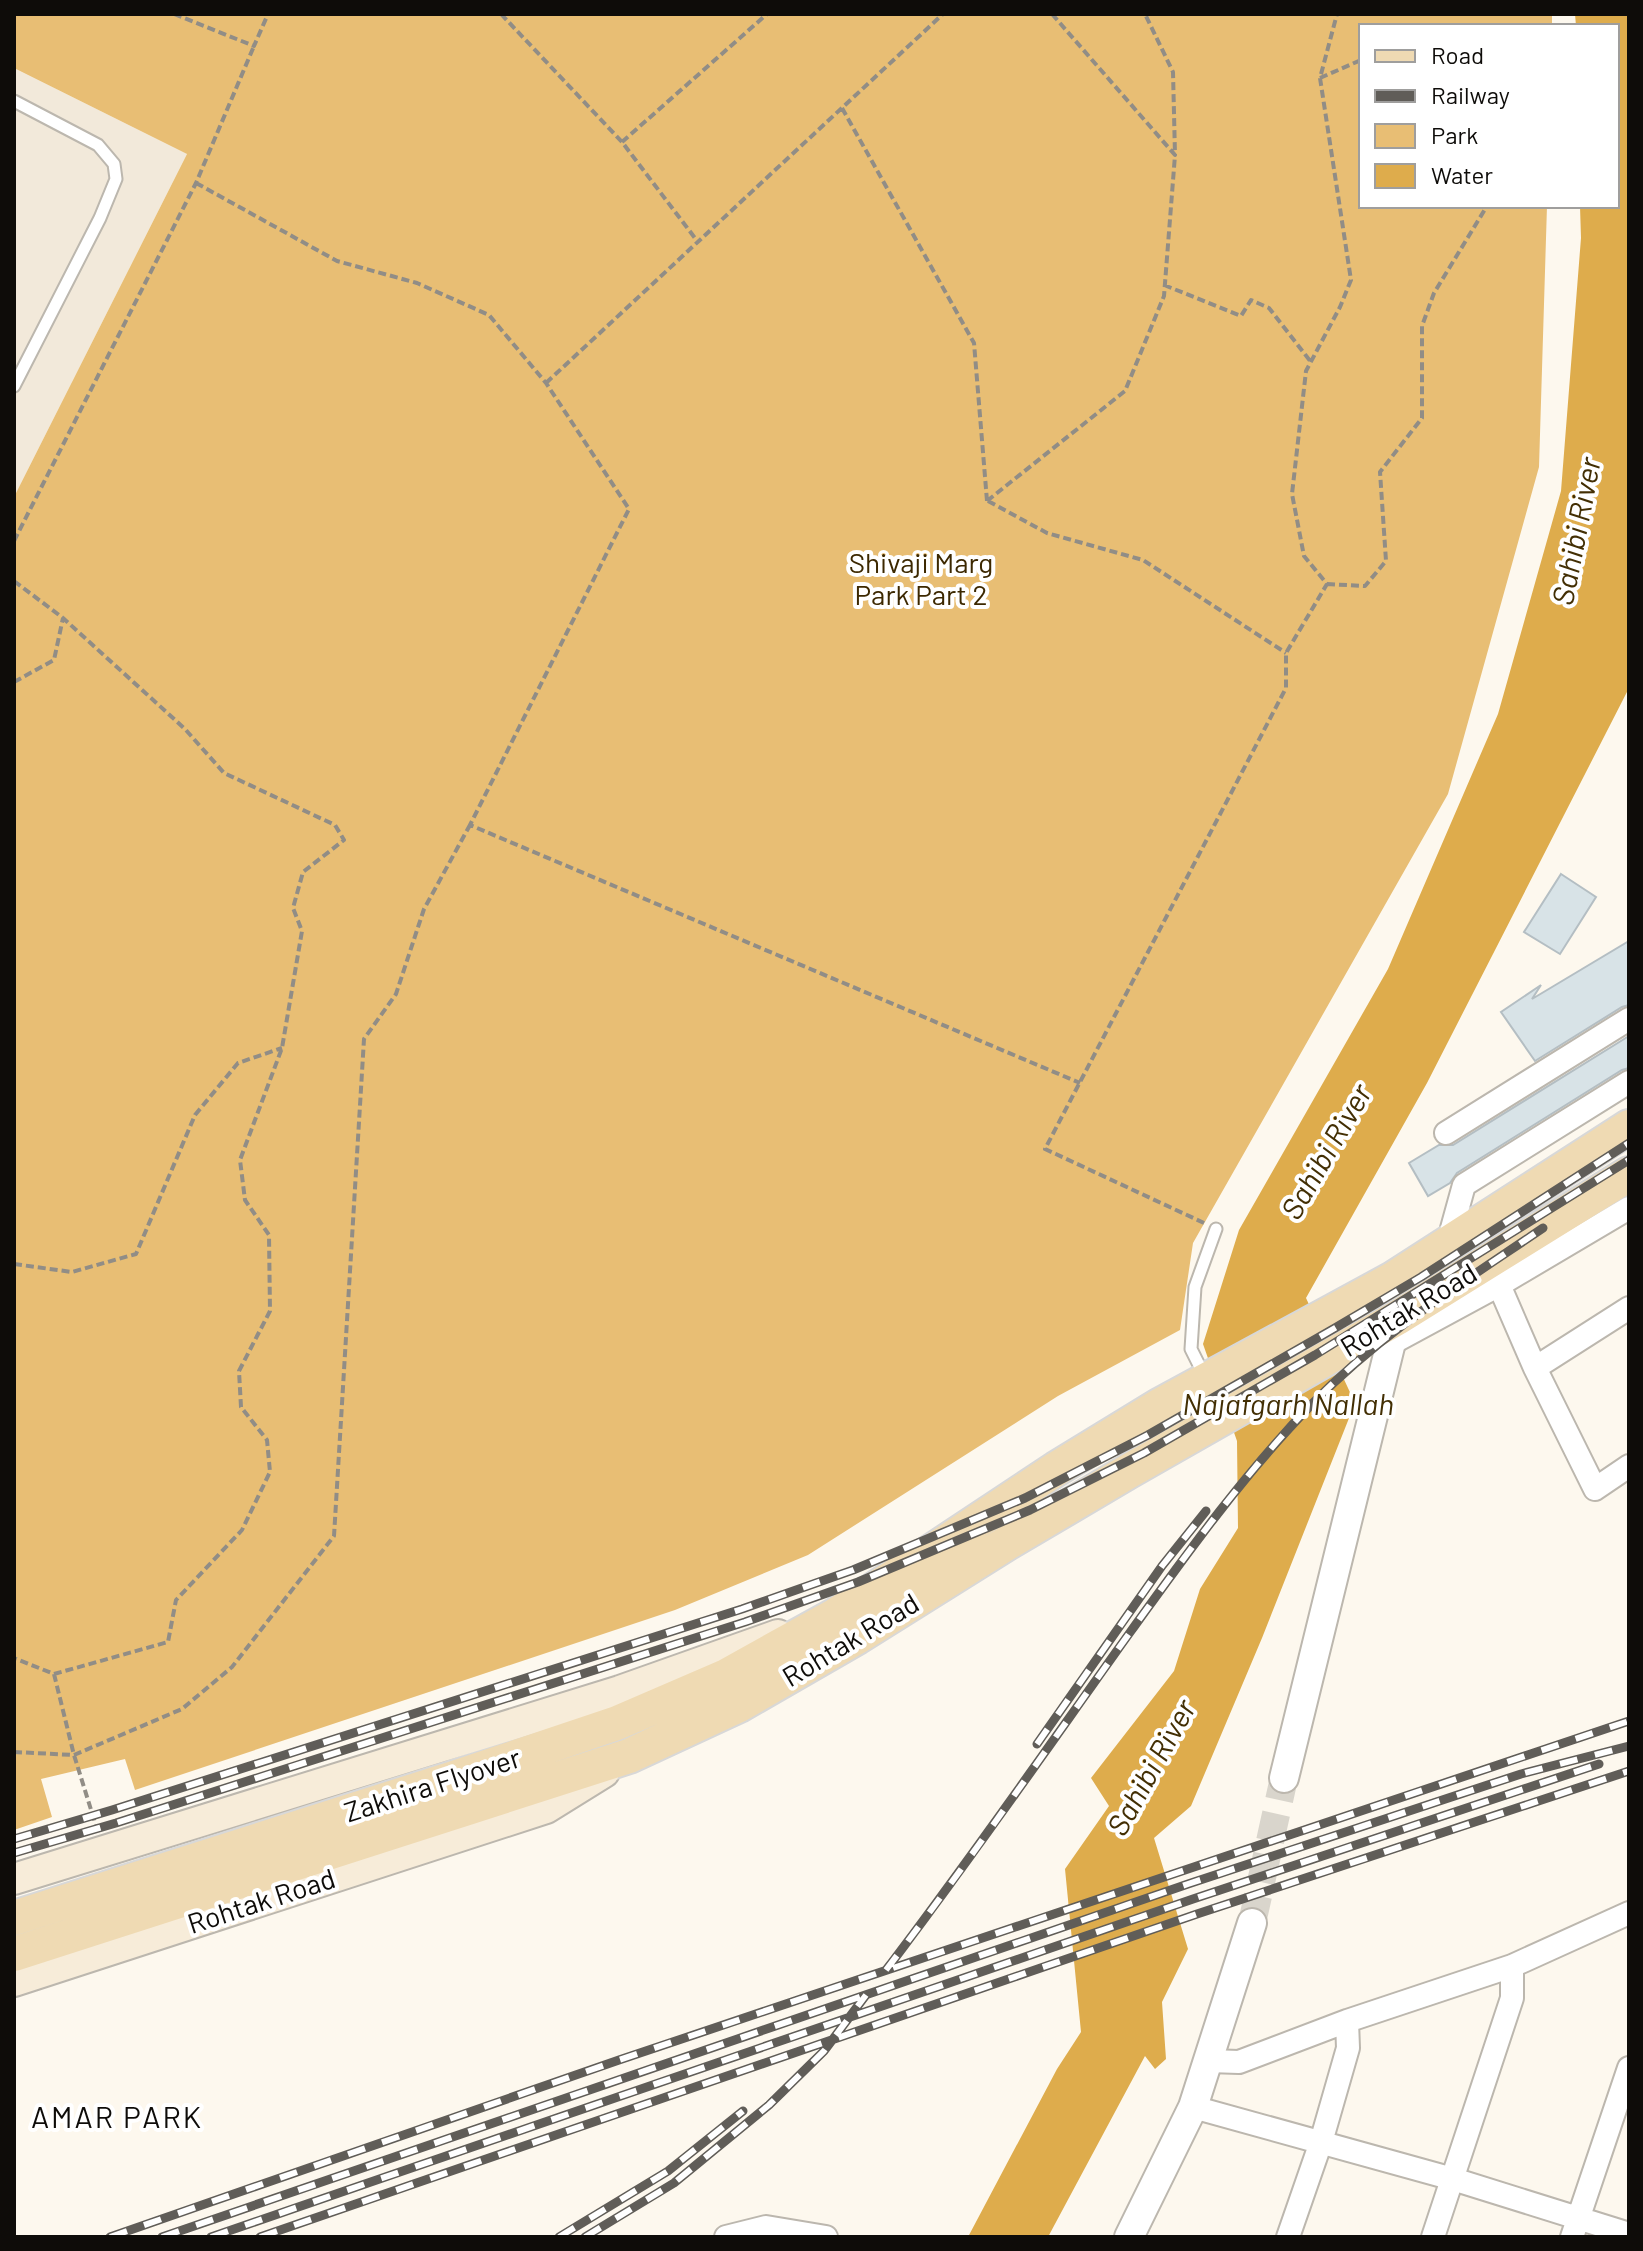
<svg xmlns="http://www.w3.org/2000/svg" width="1643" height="2251" font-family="Barlow,sans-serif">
  <rect width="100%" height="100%" fill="#fdf8ee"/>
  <path fill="#f2e9da" d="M14,68L187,154L14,497Z"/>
  <path fill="#e8be74" d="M14,14H1552V26H1361V206H1547L1539,467L1448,794L1193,1243L1180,1330L1058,1396L808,1555L675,1610L135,1790L125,1759L41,1779L52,1817L14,1830V497L187,154L14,68Z"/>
  <path fill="#deac4c" d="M1575,14H1629V688L1427,1083L1306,1298L1355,1403L1262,1638L1191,1806L1154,1838L1188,1949L1162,2002L1166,2059L1155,2069L1145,2056L1048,2237H968L1057,2069L1081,2032L1065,1869L1109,1806L1091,1778L1174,1671L1200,1589L1238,1528L1237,1441L1203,1344L1239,1230L1388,969L1498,714L1561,491L1581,238L1580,206H1617V26H1576Z"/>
  <path fill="#d8e3e7" stroke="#b4bec3" stroke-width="2" d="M1561,874L1596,897L1560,954L1524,932Z
    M1629,941V1005L1622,1007L1535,1061L1501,1012L1541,985L1532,999Z
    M1629,1036V1068L1622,1070L1457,1173L1450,1183L1428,1196L1409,1163L1439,1145H1453Z"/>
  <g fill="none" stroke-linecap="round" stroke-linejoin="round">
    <path stroke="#d9d5cc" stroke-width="28" stroke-dasharray="28 14" stroke-linecap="butt" d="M1252,1923L1284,1778"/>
    <g stroke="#bcb7ae" stroke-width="15">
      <path id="service" d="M14,101L98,145L114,164L116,179L100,218L14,386
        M1205,1377L1191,1349L1195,1287L1216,1229"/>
    </g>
    <g stroke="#bcb7ae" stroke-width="26">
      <path id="minor" d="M1446,1133L1629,1019
        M1448,1243L1464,1185L1629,1082
        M1499,1285L1535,1368L1595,1489L1629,1466
        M1390,1344L1499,1285L1629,1208
        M1535,1368L1629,1308
        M1209,2061L1239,2062L1347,2021L1512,1966L1629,1913
        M1193,2107L1453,2179L1629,2234
        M726,2237L766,2227L826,2237
        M1288,2237L1321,2142L1348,2048L1347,2021
        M1433,2237L1512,1998V1966
        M1572,2237L1629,2068"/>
    </g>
    <g stroke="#bcb7ae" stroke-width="32">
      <path id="tertiary" d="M1284,1778L1397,1318
        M1129,2237L1193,2107L1252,1923"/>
    </g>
    <g stroke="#bcb7ae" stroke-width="34">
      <path id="secondary" d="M14,1879L620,1691L778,1635
        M14,1981L546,1808L604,1772"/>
    </g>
    <g stroke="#d8d8d8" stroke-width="38">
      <path id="primary" d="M14,1918L451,1779L617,1723L726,1676L836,1615L1056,1469L1159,1406L1393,1279L1629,1127
        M14,1954L629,1756L739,1705L857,1637L1007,1543L1129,1471L1397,1318L1629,1174"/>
    </g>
    <path stroke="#918d86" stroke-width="4" stroke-dasharray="8 4" stroke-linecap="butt" d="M174,14L254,46L268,14
      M501,14L622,142L698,242
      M1052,14L1175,155L1173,72L1145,14
      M1320,78L1361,60
      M842,108L974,343L987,501
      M622,142L767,14
      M196,183L337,261L417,283L489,315L546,383L629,509L470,825L1080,1083
      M1164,285L1241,316L1251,300L1269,308L1311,362
      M546,383L943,14
      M987,501L1125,391L1164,296L1175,155
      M988,501L1047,533L1143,560L1286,653
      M14,541L196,183L254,46
      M14,581L63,618L185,729L224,773L335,825L344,840L303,872L293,908L302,931L282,1048L240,1160L245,1200L269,1235L270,1311L239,1371L241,1407L267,1440L270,1472L242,1530L176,1600L168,1642L54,1674L14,1658
      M1327,584L1365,586L1386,561L1380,472L1422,418V326L1434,293L1487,206
      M14,682L54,660L63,618
      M1204,1223L1045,1149L1286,688V653L1327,584L1304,556L1292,494L1306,371L1340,307L1351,280L1320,78L1337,14
      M14,1264L72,1272L136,1254L195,1115L238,1063L282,1048
      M54,1674L74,1755L97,1829
      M14,1752L74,1755L182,1709L232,1667L334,1536L364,1039L396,994L424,909L470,825"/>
    <use href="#service" stroke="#fff" stroke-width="11"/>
    <use href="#minor" stroke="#fff" stroke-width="22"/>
    <use href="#tertiary" stroke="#fff" stroke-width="28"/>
    <use href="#secondary" stroke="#f7ecd9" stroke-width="30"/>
    <use href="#primary" stroke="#efdab3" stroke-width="34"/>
    <g stroke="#605d58" stroke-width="9">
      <path id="rail" d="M1037,1744L1162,1566L1206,1511
        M14,1839L112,1810L742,1609L853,1570L1025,1498L1148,1435L1335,1328L1421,1277L1629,1143
        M14,1853L116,1823L745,1622L858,1582L1030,1510L1144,1453L1315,1355L1629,1160
        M886,1970C971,1859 1050,1744 1131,1631C1188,1552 1244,1474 1312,1404C1381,1333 1462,1283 1543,1228
        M110,2237L619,2060L1629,1721
        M162,2237L1188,1884L1521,1774L1629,1746
        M211,2237L1193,1899L1599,1764
        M260,2237L1197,1914L1629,1771
        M559,2237L668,2171L743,2111
        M585,2237L674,2183L769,2105L824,2051L866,1995"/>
    </g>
    <use href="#rail" stroke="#fff" stroke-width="6" stroke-dasharray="18" stroke-linecap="butt"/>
  </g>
  <g text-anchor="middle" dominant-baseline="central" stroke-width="8" stroke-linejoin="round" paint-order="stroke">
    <g font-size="28" fill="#3c2800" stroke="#fff">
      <text x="921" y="562">Shivaji Marg<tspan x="921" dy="32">Park Part 2</tspan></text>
    </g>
    <g font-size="28" fill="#0e0c09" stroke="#fff">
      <text transform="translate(1408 1309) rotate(-31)">Rohtak Road</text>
      <text transform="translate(850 1639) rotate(-31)">Rohtak Road</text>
      <text transform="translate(432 1784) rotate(-18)">Zakhira Flyover</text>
      <text transform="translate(261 1900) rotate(-18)">Rohtak Road</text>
    </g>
    <g font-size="30" font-style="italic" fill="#432f04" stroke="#fff">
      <text transform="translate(1575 531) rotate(-79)">Sahibi River</text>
      <text transform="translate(1325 1151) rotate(-60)">Sahibi River</text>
      <text x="1288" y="1403">Najafgarh Nallah</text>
      <text transform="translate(1150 1767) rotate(-61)">Sahibi River</text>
    </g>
    <g font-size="30" letter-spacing="2" fill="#0e0c09" stroke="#fff">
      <text x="117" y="2116">AMAR PARK</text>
    </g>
  </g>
  <rect width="1643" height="2251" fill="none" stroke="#0e0c09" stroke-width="32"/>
  <rect x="1359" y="24" width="260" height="184" fill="#ffffff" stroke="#9f9e9d" stroke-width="2"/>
  <rect x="1375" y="50" width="40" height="12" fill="#efdab3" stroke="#9f9e9d" stroke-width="2"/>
  <text x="1431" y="64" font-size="24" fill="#0e0c09">Road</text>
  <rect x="1375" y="90" width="40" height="12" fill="#605d58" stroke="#9f9e9d" stroke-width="2"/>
  <text x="1431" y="104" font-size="24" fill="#0e0c09">Railway</text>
  <rect x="1375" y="124" width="40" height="24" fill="#e8be74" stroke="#9f9e9d" stroke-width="2"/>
  <text x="1431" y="144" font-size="24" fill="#0e0c09">Park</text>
  <rect x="1375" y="164" width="40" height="24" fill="#deac4c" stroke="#9f9e9d" stroke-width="2"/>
  <text x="1431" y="184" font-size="24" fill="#0e0c09">Water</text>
</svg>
